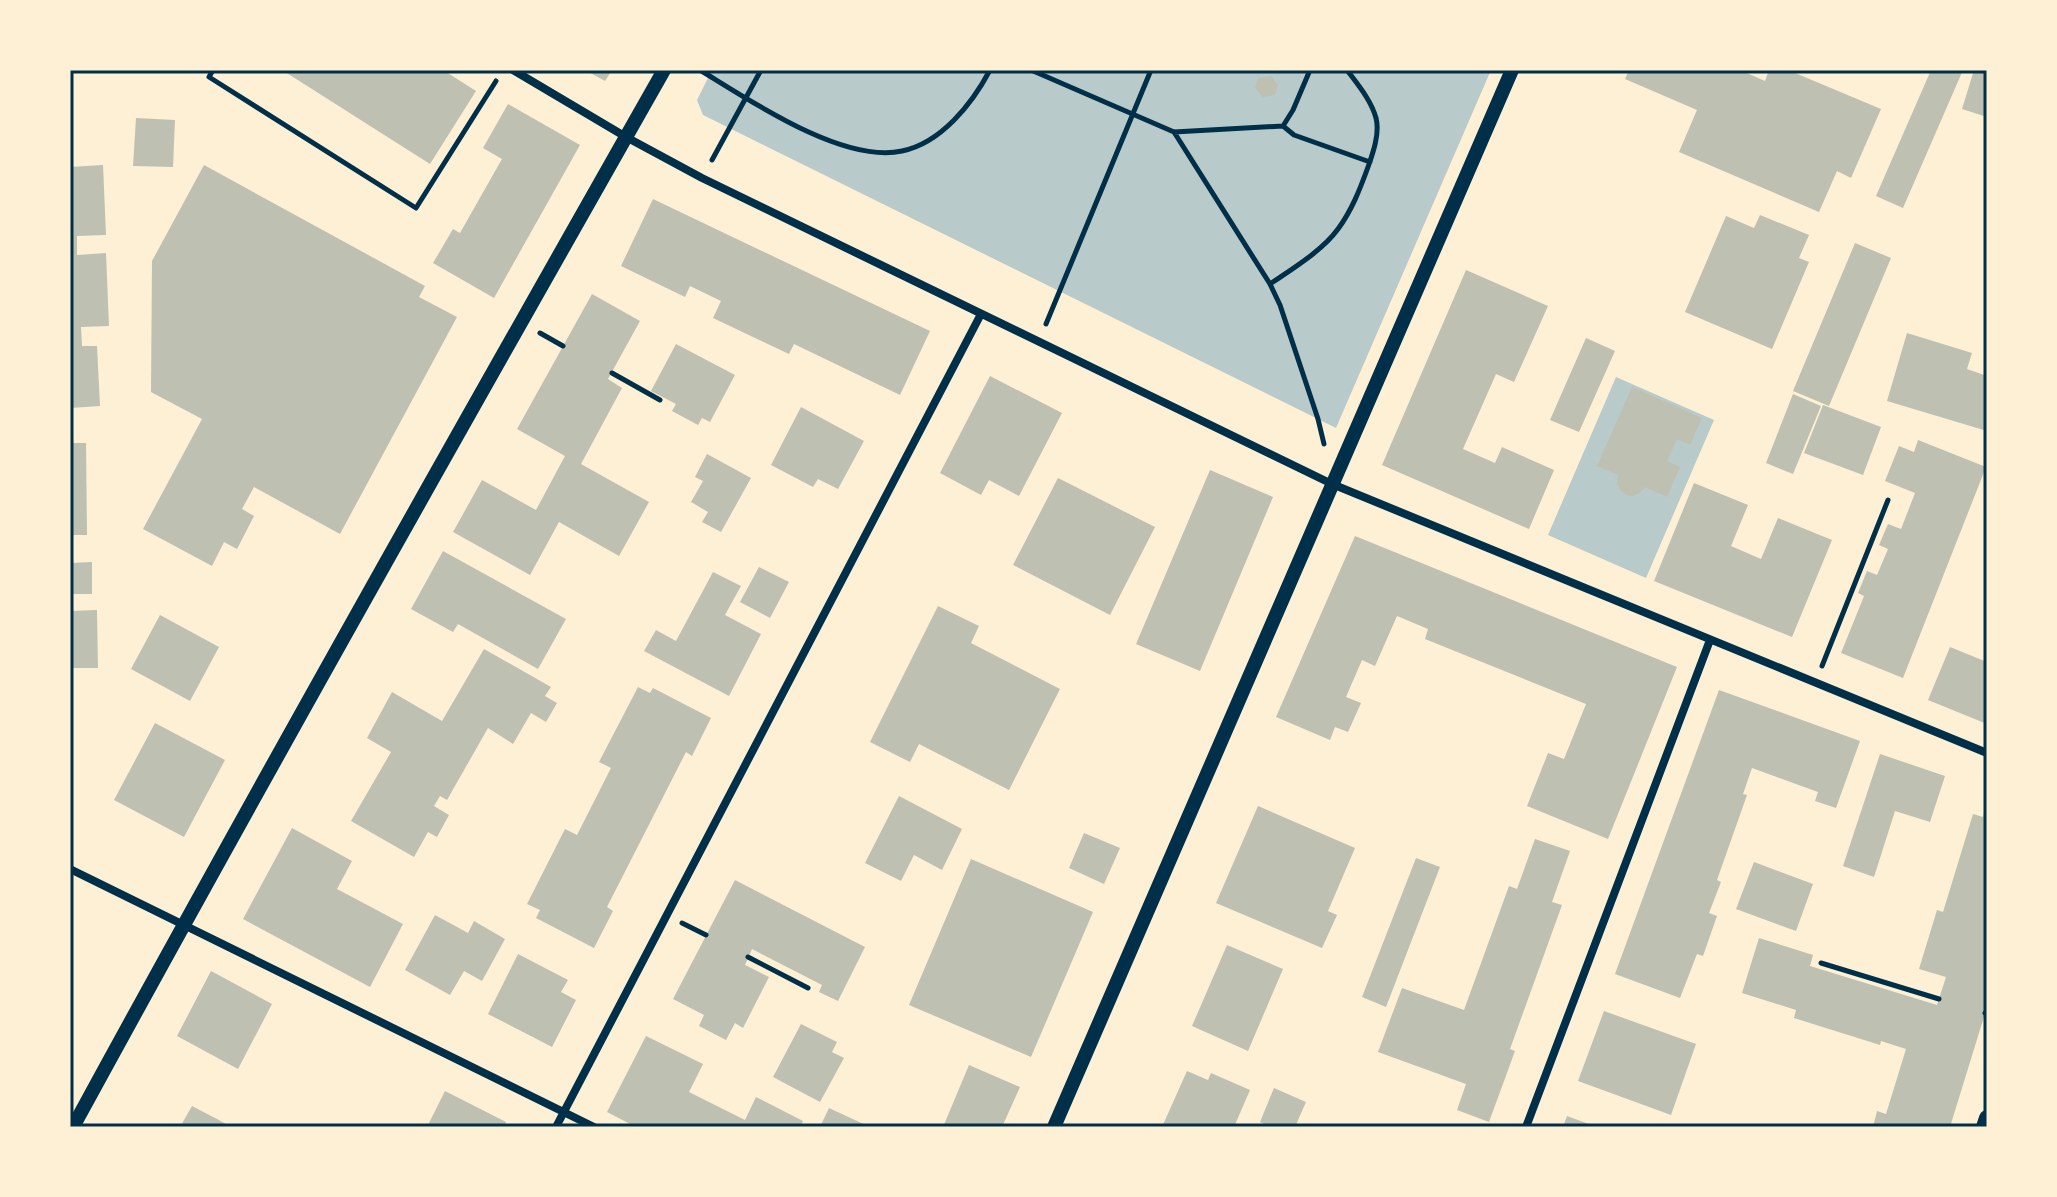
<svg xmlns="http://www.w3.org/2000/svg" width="2057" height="1197" font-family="'PT Sans',sans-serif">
  <rect width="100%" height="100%" fill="#fdf0d5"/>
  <path fill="#b9caca" d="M712,70H1491L1336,428L703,115L697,100Z
    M1616,377L1714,420L1646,578L1548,535Z"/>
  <path fill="#bec0b2" d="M282,70H443L476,91L430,164Z
    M585,70H612L605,81Z
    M1629,70H1740L1765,81L1769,70H1788L1881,109L1851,178L1837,171L1819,212L1679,152L1697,110L1625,79Z
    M1931,70H1963L1903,208L1876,196Z
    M1974,70H1987V117L1962,109Z
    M1271,76L1278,85L1275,95L1263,97L1255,88L1258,78Z
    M508,104L580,145L494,298L433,263L453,229L460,233L502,159L483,148Z
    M136,118L175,120L173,167L133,166Z
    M103,165L106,235L77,236V255L106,253L109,326L81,327L82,346H97L100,406L70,408V167Z
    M204,165L425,286L419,297L457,317L340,534L254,487L242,509L254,516L237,549L224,542L212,566L143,529L202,419L151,392L152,261Z
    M653,199L930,331L900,395L794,344L789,354L713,318L721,301L690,286L685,297L621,266Z
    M1760,215L1809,235L1799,258L1809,262L1772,349L1685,312L1726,216L1754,228Z
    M1855,243L1891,258L1829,406L1793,391Z
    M1466,270L1548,306L1514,382L1496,374L1463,449L1495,463L1502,447L1554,470L1529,529L1382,465Z
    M592,294L640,321L608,379L622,388L581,464L649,502L619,556L559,522L530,575L453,532L482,480L536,510L565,456L517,429Z
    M1907,333L1972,353L1967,369L1987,376V431L1887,401Z
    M1586,338L1615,351L1579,432L1550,420Z
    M676,344L735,375L710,422L702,418L698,425L672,411L676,404L651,391Z
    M990,376L1062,413L1019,496L989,480L981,495L940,473Z
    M1632,387L1702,418L1690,445L1677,439L1667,461L1680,467L1667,497L1645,487L1640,493L1633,496L1626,495L1620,490L1617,483L1618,475L1597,466Z
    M1793,394L1821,406L1793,474L1766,463Z
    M1823,405L1881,427L1863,475L1804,453Z
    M801,407L864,441L838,489L818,479L813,487L771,465Z
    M1918,440L1986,467L1903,678L1841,653L1864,596L1858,593L1867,571L1877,575L1888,549L1879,545L1888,524L1901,529L1915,493L1885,481L1899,446L1914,452Z
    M70,443H86L87,535H70Z
    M707,454L751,478L721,532L702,522L708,512L691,502L703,481L695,477Z
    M1210,470L1273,497L1200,671L1136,644Z
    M1058,478L1155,527L1110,615L1013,565Z
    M1694,483L1748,505L1731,546L1761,559L1778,518L1832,540L1792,637L1654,581Z
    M1355,536L1677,667L1608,839L1527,806L1548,753L1564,759L1586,704L1425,639L1428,629L1397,616L1375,666L1362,660L1346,697L1361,703L1348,732L1335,727L1330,740L1276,717Z
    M443,551L566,619L538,669L458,624L453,632L411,609Z
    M92,562V594H70V563Z
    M759,567L789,582L770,618L740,602Z
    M713,572L741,586L725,615L761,634L729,696L644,651L656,630L676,641Z
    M938,606L979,626L971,643L1060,689L1009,790L919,744L910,762L870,742Z
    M97,610L98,668H70V611Z
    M160,615L219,647L190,701L131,669Z
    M1950,647L1987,662V724L1928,700Z
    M484,649L551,687L545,696L557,703L546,722L531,713L513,744L488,728L447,800L440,796L434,806L449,815L437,837L428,832L414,857L351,821L391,752L367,738L392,692L442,721Z
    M638,687L650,693L653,688L711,718L692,756L686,752L607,907L613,911L594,948L536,918L540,910L527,904L565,829L577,835L611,768L599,762Z
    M1719,690L1860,741L1836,808L1815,801L1818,792L1752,768L1743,794L1747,795L1717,880L1721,882L1709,913L1717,916L1703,956L1697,954L1680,998L1615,974Z
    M155,723L225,760L184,837L114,800Z
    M1880,754L1945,776L1930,822L1895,811L1874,877L1843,866Z
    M899,796L962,829L942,870L914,855L901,881L865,863Z
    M1258,806L1355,848L1328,911L1337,915L1322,948L1216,903Z
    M1986,806L1987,1007L1950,1127H1873L1877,1111L1886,1114L1906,1049L1881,1041L1880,1045L1794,1018L1796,1010L1742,993L1759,938L1813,955L1810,966L1937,1005L1946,977L1919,969L1937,910L1943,912L1973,814L1983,817Z
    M292,828L352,861L337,889L403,924L370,987L243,919Z
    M1084,833L1120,848L1104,884L1069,868Z
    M1535,839L1570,851L1552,902L1562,905L1510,1049L1515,1051L1489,1122L1457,1110L1466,1084L1378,1052L1402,988L1464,1010L1509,886L1517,889Z
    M1416,858L1440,867L1386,1007L1362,997Z
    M971,859L1093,912L1031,1057L909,1005Z
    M1754,862L1813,884L1796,931L1736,909Z
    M735,880L865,947L838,1001L819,992L822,985L752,949L745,965L769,977L743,1028L735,1023L726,1040L699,1026L704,1015L673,999Z
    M435,915L468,933L474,921L505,939L482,981L464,971L450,995L405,970Z
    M1227,945L1283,969L1248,1051L1192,1026Z
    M518,954L568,980L561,992L576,1000L552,1047L488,1014Z
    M211,971L272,1004L238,1069L177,1036Z
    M1604,1011L1696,1044L1671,1115L1578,1081Z
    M801,1024L837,1042L832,1052L844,1058L820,1102L773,1077Z
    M646,1036L703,1064L689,1092L745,1120L756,1097L803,1121L800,1127H636L607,1112Z
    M969,1065L1020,1087L1002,1127H943Z
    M1187,1071L1208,1080L1211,1073L1250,1090L1234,1127H1162Z
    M1274,1088L1306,1102L1295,1127H1270L1260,1122Z
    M445,1091L506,1122L504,1127H427Z
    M192,1106L217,1119L231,1127H180Z
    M829,1108L870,1127H820Z
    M1567,1116L1597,1127H1563Z"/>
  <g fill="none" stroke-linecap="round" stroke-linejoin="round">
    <path stroke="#003049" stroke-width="5" d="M213,70L209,77L416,208L496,81
      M700,70C749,100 843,164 902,151C941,143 972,104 990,70
      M1031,70L1174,132L1283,126L1293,110L1310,70
      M1283,126L1294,135L1370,162
      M1174,132L1270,284L1280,305L1318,419L1324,444
      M712,160L761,70
      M1270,284C1292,269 1322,251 1338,229C1352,210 1360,189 1368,167C1373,153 1380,133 1376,118C1371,100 1358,85 1347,70
      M1046,324L1151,70
      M540,333L563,346
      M612,373L660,400
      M1822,666L1888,500
      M682,923L706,935
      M748,957L808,988
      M1821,963L1939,999
      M1985,1013L1987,1014"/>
    <path stroke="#003049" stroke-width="8" d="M513,70L626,137L702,178L1332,484L1987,753
      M70,869L594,1127
      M556,1127L981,314
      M1526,1127L1710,640"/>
    <path stroke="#003049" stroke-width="14" d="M73,1127C266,773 465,421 664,70
      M1054,1127L1512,70"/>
    <path stroke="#003049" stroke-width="16" d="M1984,1127L1987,1118"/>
  </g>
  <rect width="2057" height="1197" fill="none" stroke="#fdf0d5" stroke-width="144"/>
  <rect x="72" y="72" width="1913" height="1053" fill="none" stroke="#003049" stroke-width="3"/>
</svg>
